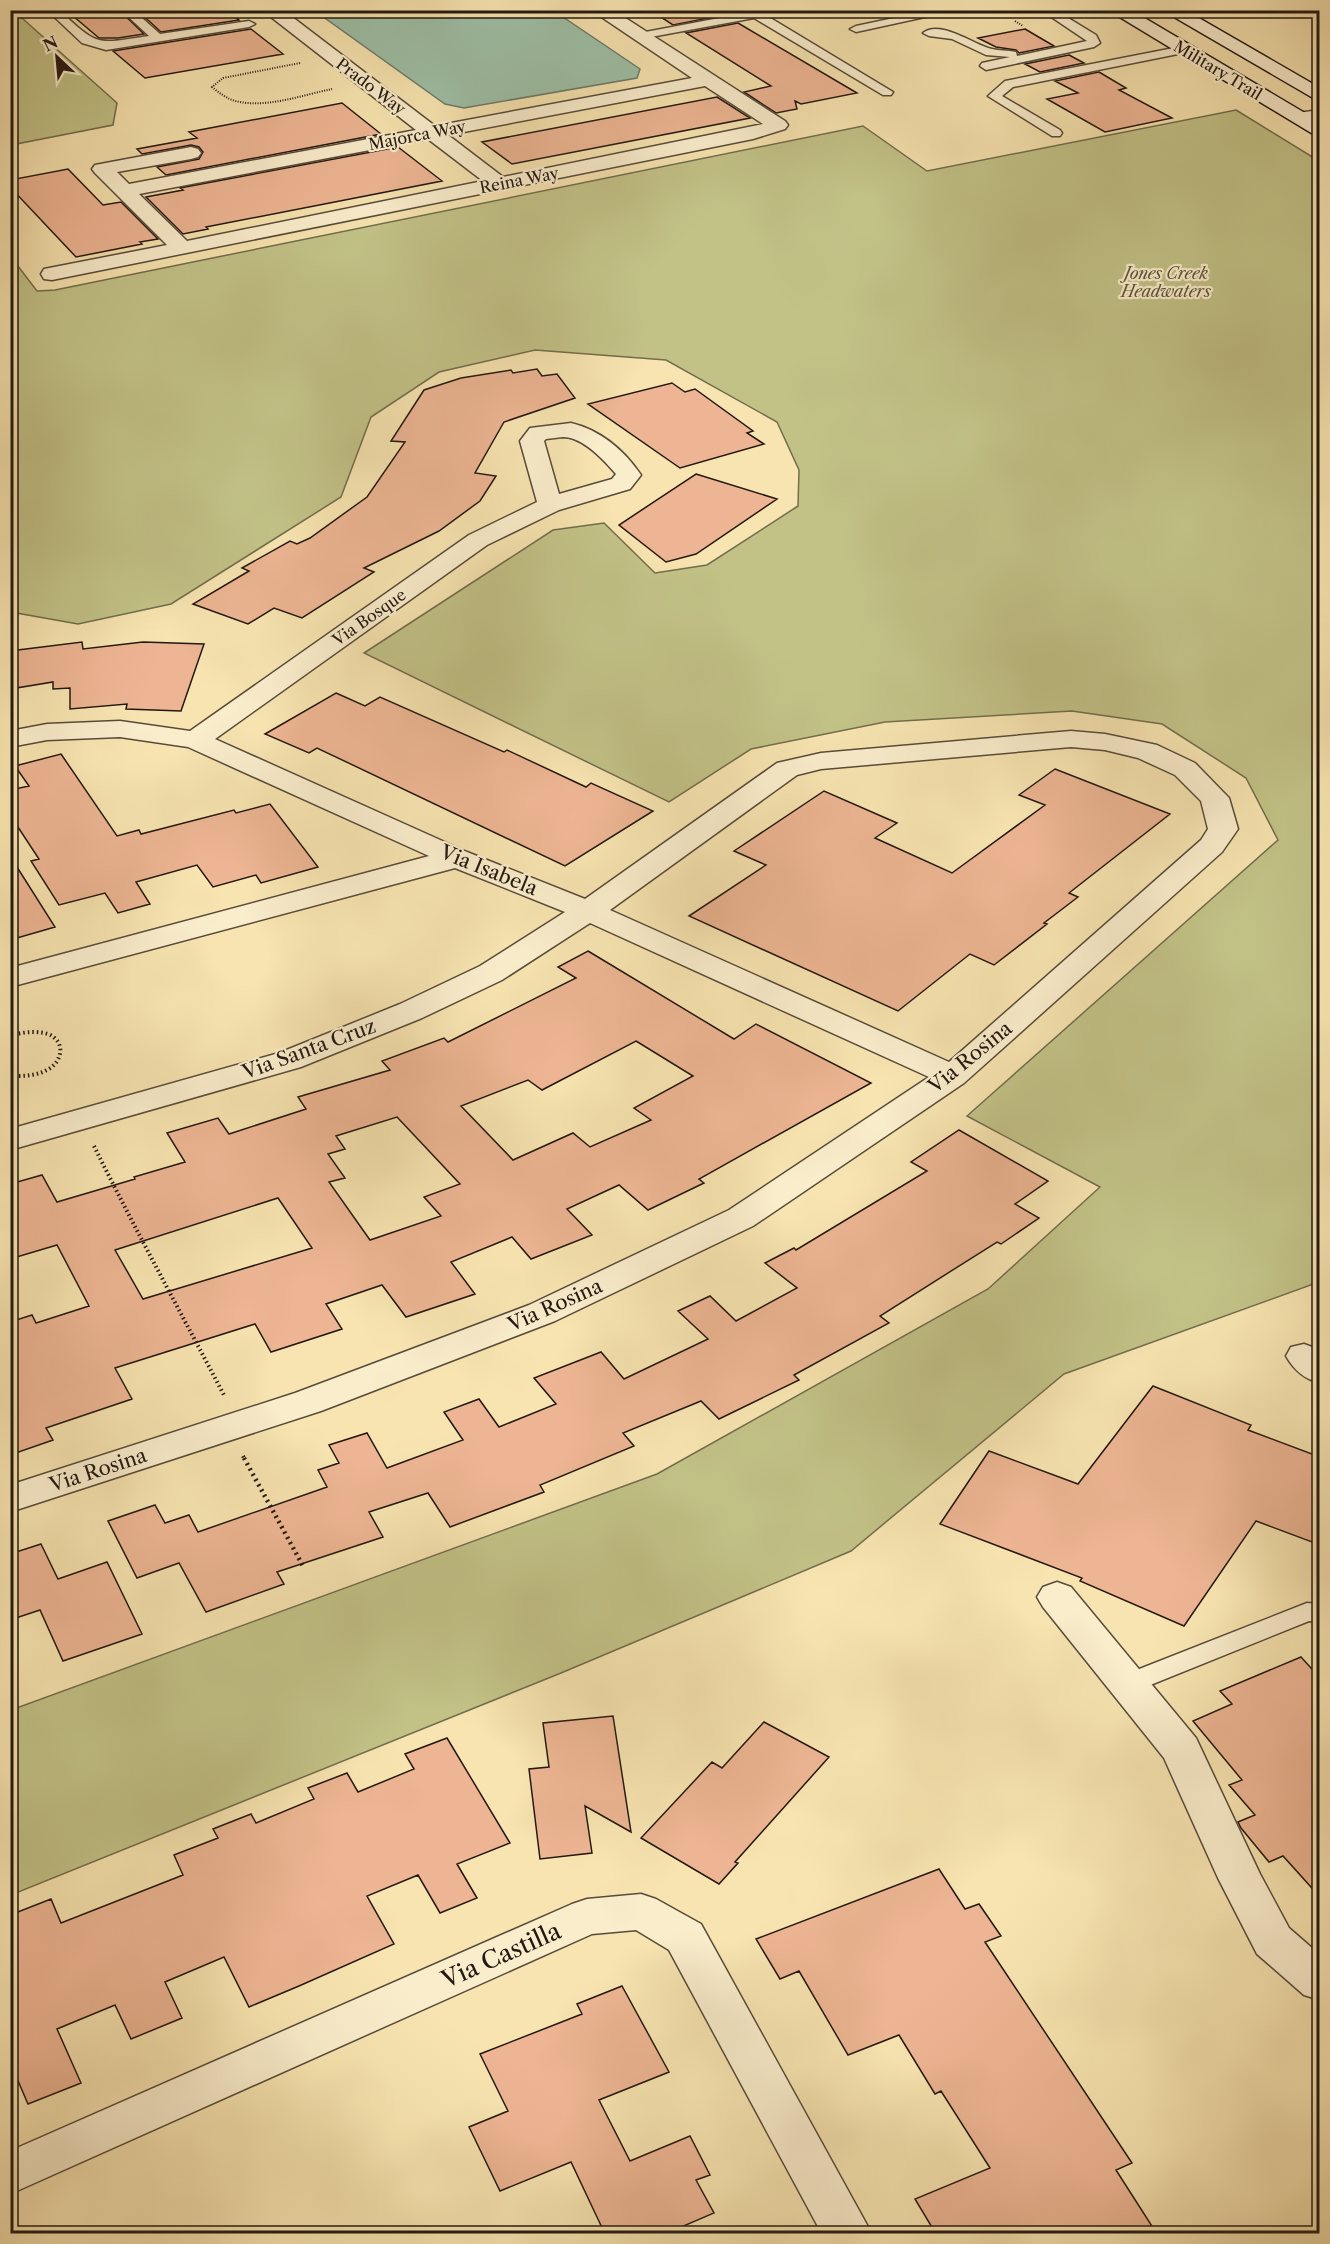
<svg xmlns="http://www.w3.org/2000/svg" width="1330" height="2244" font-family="'Libre Caslon Text',serif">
  <rect width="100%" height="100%" fill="#f7e4b0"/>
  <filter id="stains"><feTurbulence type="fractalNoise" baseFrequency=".00333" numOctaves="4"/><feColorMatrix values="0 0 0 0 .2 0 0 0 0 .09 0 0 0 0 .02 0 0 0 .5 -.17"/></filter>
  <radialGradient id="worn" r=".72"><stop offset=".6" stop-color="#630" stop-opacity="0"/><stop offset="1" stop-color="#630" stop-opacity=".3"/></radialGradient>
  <path fill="#c2c287" stroke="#726d4c" stroke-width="1.5" d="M13,10L117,103L113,125L11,145L10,11Z
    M1236,110L1319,161V1282L1064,1374L851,1551L561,1673L11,1895V1710L657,1474L988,1289L1100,1187L967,1116L1278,840L1246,778L1162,724L1072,711L885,722L751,749L669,802L364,653L553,530L604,523L655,573L707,565L798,506L799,470L777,422L666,360L535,350L439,372L371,417L341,497L171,604L78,624L11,612V257L37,291L55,290L863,126L927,171Z"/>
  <path fill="#9ebfa6" stroke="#6d7c6b" stroke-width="1.5" d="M315,11H554L640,69L637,78L464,108L445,104Z"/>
  <path fill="#edb593" stroke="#231812" stroke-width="1.5" fill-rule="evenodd" d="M66,10H119L144,34L118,38H99Z
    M137,10H227L239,20L161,32Z
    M650,10H716L724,15L673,25Z
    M738,23L857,93L801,104L795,101L797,109L776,113L744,92L771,86L686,33Z
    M251,29L283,54L145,78L113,51Z
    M1025,29L1054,46L1019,53L1016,50L996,47L978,38Z
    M1069,55L1084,63L1040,72L1025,64Z
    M1099,72L1126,88L1119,90L1172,118L1105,132L1047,99L1078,93L1055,81Z
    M717,97L750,118L512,164L482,142Z
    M342,103L381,134L166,175L157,167L199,159L203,152L199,147L191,145L142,154L137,149L197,138L189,132Z
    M398,147L442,181L206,227L208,229L183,234L146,197L183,190L180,188Z
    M68,169L103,205L121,202L158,239L140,242L142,244L76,257L10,187V180Z
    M537,369L542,376L557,374L575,398L504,422L475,473L496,476L480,501L439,531L364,568L374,572L302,618L274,608L248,624L193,604L249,571L242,568L290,541L297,544L310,538L367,497L405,442L391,441L424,390L461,378L511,370L513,373Z
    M672,383L685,392L695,389L753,431L747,433L764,444L680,468L588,404Z
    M696,474L777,499L696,554L666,562L619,525Z
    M82,642L83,649L143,642L204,644L181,711L126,709L127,704L70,709V688L53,689V682L10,689V651Z
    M336,693L365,706L380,697L504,752L507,750L586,787L591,783L653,811L565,866L317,748L309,753L265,734Z
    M61,754L117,836L139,830L141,834L234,810L236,813L270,804L318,867L261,883L256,875L213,887L197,865L136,882L150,904L118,913L105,893L59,905L31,861L39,859L10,815V790L29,786L15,766Z
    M1055,769L1170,814L1069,893L1078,897L1044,923L1047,924L994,965L970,954L898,1011L689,916L766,865L734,851L824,791L897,823L875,838L952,873L1045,805L1019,795Z
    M10,856L55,927L10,940Z
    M588,951L734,1039L756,1024L871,1083L699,1179L704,1183L648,1210L619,1185L567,1209L592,1235L531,1259L512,1237L451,1262L475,1294L406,1317L382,1285L326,1304L342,1329L271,1352L255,1324L115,1368L132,1399L46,1428L53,1440L10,1455V1322L32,1315L36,1323L89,1306L57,1245L10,1259V1184L42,1175L57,1202L135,1179L134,1177L185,1162L167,1133L218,1118L229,1134L306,1109L298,1097L390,1070L382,1061L444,1038L448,1042L576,978L558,967ZM636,1041L693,1076L634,1108L651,1120L590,1147L573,1133L513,1160L461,1106L528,1080L542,1090ZM397,1117L460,1184L424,1197L441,1216L370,1240L329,1182L345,1178L328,1154L345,1149L336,1136ZM278,1198L312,1248L143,1299L115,1250Z
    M959,1130L1048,1181L1015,1204L1039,1218L1001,1244L997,1242L880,1316L889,1323L794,1375L799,1380L719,1419L701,1401L623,1433L634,1446L540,1485L544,1492L450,1527L428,1493L369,1512L383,1537L277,1572L284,1584L206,1612L179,1563L137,1578L108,1521L155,1505L165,1523L189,1515L198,1532L327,1487L318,1470L339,1463L329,1445L367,1433L387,1468L463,1440L444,1412L479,1399L499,1427L556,1404L534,1378L601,1352L624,1379L708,1339L678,1311L710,1296L736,1321L797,1288L765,1263L794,1248L796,1250L927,1171L911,1162Z
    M1153,1386L1251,1425L1248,1430L1320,1457V1545L1256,1521L1184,1626L1080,1581L1082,1578L940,1524L989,1451L1078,1484Z
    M41,1544L58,1579L107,1562L142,1634L63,1661L40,1610L10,1620V1554Z
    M1301,1657L1320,1678V1897L1283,1856L1269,1862L1241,1828L1238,1822L1255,1815L1229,1785L1242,1780L1193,1721L1232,1704L1220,1691Z
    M613,1716L631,1832L585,1806L592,1853L540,1859L529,1769L549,1767L543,1723Z
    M764,1722L829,1757L735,1862L738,1863L719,1884L641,1838L712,1762L722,1768Z
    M447,1738L510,1843L457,1864L477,1898L440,1913L418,1875L367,1896L394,1944L299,1986L249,2007L224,1957L165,1982L182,2018L131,2039L115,2005L57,2029L81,2083L28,2104L10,2062V1915L51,1899L61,1923L183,1875L174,1855L218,1838L213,1829L251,1814L256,1823L314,1799L308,1788L347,1773L358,1792L414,1769L405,1754Z
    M939,1869L965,1909L979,1904L1001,1936L985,1942L1132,2163L1116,2170L1157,2234H936L915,2199L990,2168L941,2091L935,2094L899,2035L848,2055L799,1971L780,1979L756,1939Z
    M622,1986L669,2072L599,2100L630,2161L690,2136L710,2175L696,2180L714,2213L665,2234H605L571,2162L500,2191L469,2127L508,2111L480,2054L582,2014L577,2004Z"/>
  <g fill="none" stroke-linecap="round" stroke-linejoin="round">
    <g stroke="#584b3a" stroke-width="3">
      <path id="service" d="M47,10H59C99,47 95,44 149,36L121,10H133L160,34L249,21L255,24L249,27L106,50L82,43Z
        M744,10H784L767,16L893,92L891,95H883L754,18L640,39L634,36L640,33L746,13Z
        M932,10H957L856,32L850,29L856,26Z
        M1041,10H1055L1096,35L1100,43L1094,47L986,70L980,66L982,63L1010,57L986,55L952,39L929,36L923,33C940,19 974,45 992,49C999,51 1008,50 1016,52L1017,56L1087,41Z
        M1184,46L1190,50L1188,52L1013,87L1002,96L1060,130L1062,133L1060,136H1052L988,96L1005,81Z
        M1320,110V118L1297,121L1291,117L1297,113Z
        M1307,1603L1320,1604V1622L1309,1621L1128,1694L1119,1691L1115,1684L1119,1677Z"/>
    </g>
    <g stroke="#584b3a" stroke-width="3">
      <path id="minor" d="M262,10H283L435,126L692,78L591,10H613L785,121L788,125L785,129L753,139L52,280L44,279L41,274L44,269L167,245L95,173L92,169L95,165L191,147L198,149L201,153L198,157L191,159L117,172L129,184L416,130ZM705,86L763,124L503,177L448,135ZM428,139L483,181L187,241L139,194Z
        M571,423C600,430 624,450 641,475L630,489L559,510L487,545L215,739L467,852L585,899L777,763L821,753L1071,731L1105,734L1157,745L1195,763L1229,798L1238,829L1222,852L964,1083L753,1226L555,1321L321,1411L10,1512V1485L295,1393L529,1305L729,1210L929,1077L590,923L502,980L422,1018L301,1067L10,1150V1129L279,1053L400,1004L480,966L565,912L455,868L10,987V968L429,856L188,747L120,737L47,740L10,747V731L47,724L120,721L190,731L469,535L537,502L520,441L530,428ZM563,437C583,437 604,460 616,474L612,479L559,494L544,441L546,439ZM1071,747L1105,750L1138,758L1175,775L1201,801L1208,829L1201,840L949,1062L610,910L797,775L821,769Z
        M1304,1344L1320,1350V1383C1304,1379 1294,1370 1286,1356L1291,1347Z
        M1057,1582L1071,1587L1196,1738L1260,1874L1289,1928L1320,1955V2000L1304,1995L1257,1954L1218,1878L1164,1758L1043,1607L1037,1597L1043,1587Z
        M641,1894L656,1899L701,1924L872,2234H822L669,1950L636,1930L592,1934L10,2194V2151L572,1904L587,1899Z"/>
    </g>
    <g stroke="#231812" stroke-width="3">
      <path id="secondary" d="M1108,10H1131L1320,122V136L1313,134Z
        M1162,10H1185L1320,88V102Z"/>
    </g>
    <path stroke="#231812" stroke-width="2" stroke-dasharray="1 1.5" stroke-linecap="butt" d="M1015,21L1023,26
      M300,63L223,78L212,87C218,92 225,97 232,100C263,110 302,95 332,89"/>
    <path stroke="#231812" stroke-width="4" stroke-dasharray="1.5 3" stroke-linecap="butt" d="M10,1035C22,1033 35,1030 48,1034C66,1041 63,1062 47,1070C36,1076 23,1076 10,1076
      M94,1146C136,1231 181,1313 225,1397
      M243,1456L245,1460"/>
    <path stroke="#231812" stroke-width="4.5" stroke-dasharray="2 4" stroke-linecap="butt" d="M244,1458L303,1566"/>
    <use href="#service" fill="#faedcc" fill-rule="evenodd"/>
    <use href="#minor" fill="#faedcc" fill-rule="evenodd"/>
    <use href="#secondary" fill="#faedcc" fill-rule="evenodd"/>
  </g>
  <g text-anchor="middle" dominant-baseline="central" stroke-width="4.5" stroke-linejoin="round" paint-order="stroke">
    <g font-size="16" fill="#231812" stroke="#faedcc">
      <text transform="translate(1218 70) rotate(31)">Military Trail</text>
      <text transform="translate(371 86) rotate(37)">Prado Way</text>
      <text transform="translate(417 135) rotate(-11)">Majorca Way</text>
      <text transform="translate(519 180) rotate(-11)">Reina Way</text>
      <text transform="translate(369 617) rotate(-35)">Via Bosque</text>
    </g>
    <g font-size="16" font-style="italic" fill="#5b543b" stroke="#faedcc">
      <text x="1166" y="273">Jones Creek<tspan x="1166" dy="18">Headwaters</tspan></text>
    </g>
    <g font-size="20" fill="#231812" stroke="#faedcc">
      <text transform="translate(489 870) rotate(22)">Via Isabela</text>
      <text transform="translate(309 1049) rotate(-20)">Via Santa Cruz</text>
      <text transform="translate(970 1057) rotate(-39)">Via Rosina</text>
      <text transform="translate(555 1305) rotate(-24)">Via Rosina</text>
      <text transform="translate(98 1470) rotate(-18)">Via Rosina</text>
    </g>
    <g font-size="24" fill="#231812" stroke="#faedcc">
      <text transform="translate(501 1955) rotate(-24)">Via Castilla</text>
    </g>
  </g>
  <rect width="1330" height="2244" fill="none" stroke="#f7e4b0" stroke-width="36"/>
  <rect x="12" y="12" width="1306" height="2220" fill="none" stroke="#231812" stroke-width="3"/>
  <rect x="18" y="18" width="1294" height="2208" fill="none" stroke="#231812" stroke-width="1.5"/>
  <g transform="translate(57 57) rotate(334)" stroke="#faedcc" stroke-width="4.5" paint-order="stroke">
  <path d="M0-4.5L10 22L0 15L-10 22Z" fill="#231812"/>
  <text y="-9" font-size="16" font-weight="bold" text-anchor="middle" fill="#231812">N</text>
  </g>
  <rect width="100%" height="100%" filter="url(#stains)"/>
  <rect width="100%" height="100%" fill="url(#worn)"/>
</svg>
